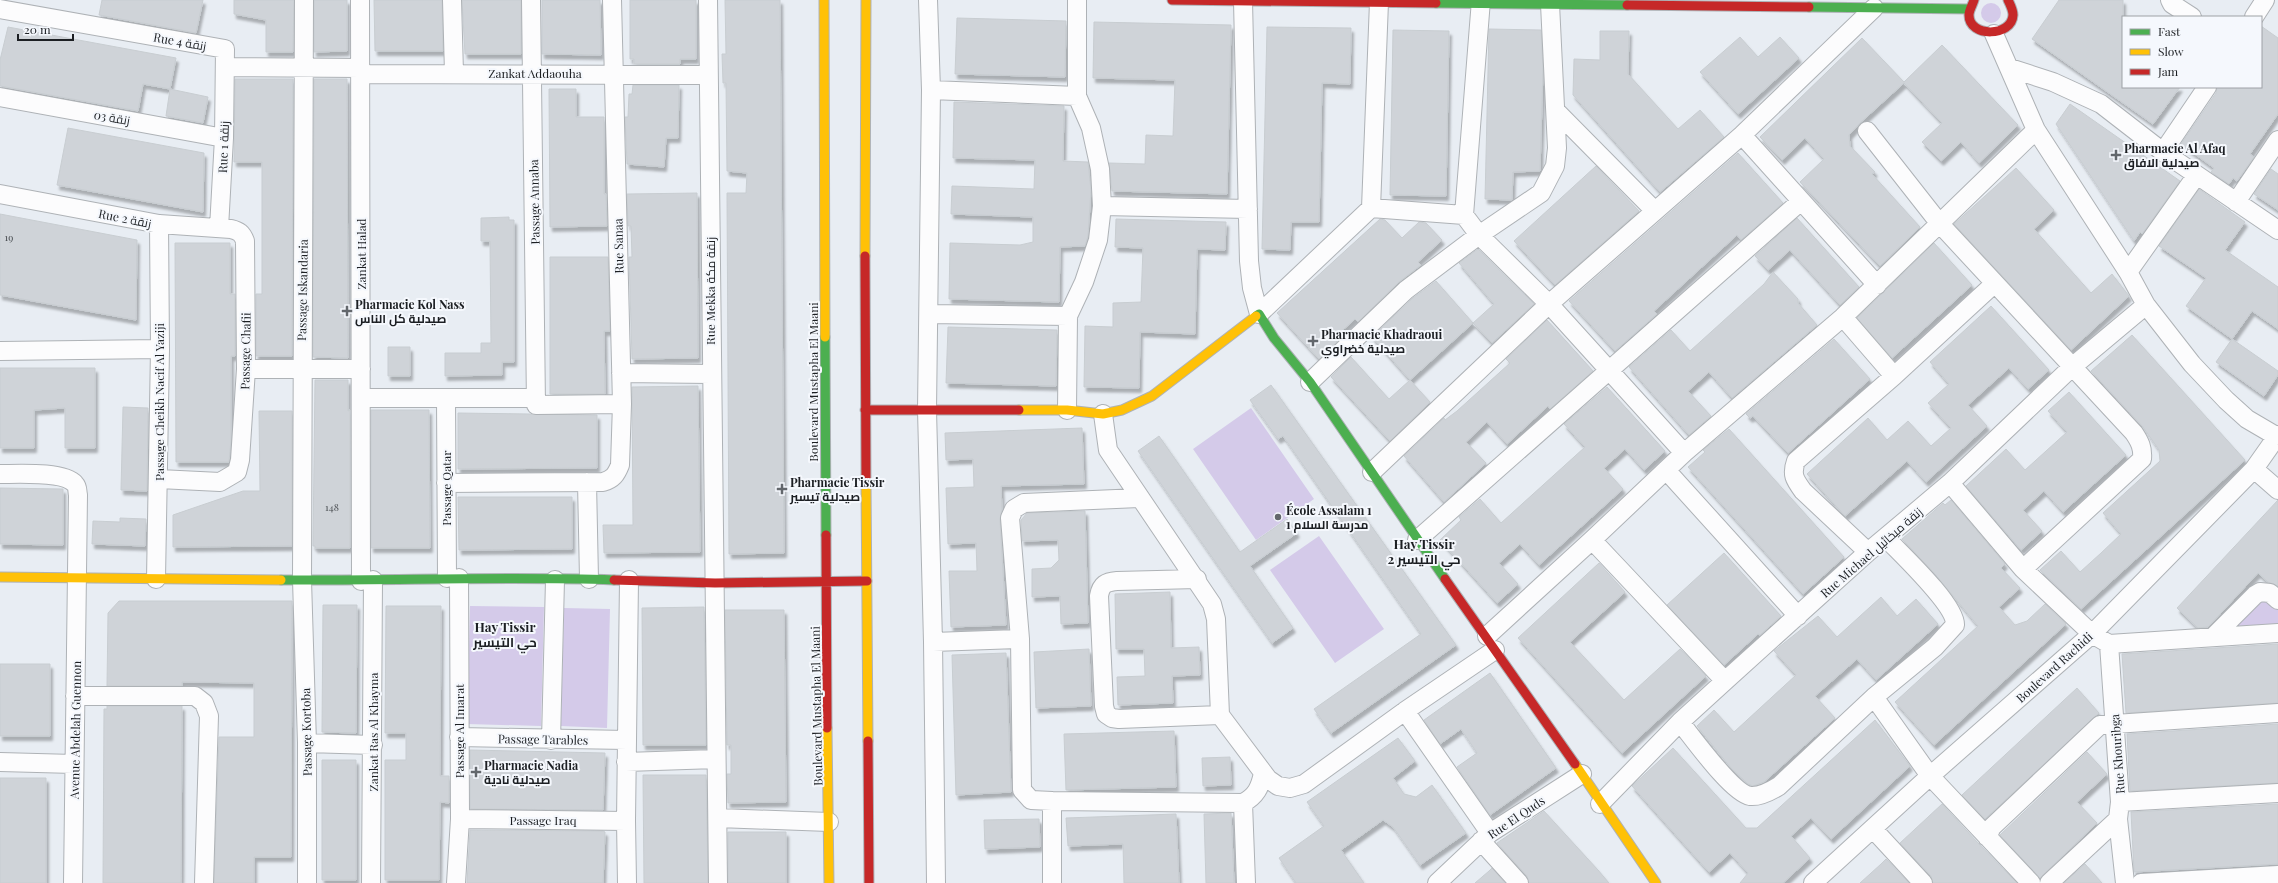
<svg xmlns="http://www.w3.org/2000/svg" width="2278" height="883" font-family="'Playfair Display',Cairo,serif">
  <defs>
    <filter id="shadow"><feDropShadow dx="2.5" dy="4.5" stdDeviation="1" flood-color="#0004"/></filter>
  </defs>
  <rect width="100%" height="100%" fill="#e8edf3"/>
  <path fill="#d4cae9" d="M1981 13a10 10 0 1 1 20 0a10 10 0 1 1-20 0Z
    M1251,408L1314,499L1256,540L1193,449Z
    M1319,536L1384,629L1335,663L1270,570Z
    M2265,595L2278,607V625L2234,628Z
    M470,606L544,607L541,726L467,724Z
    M564,608L610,609L607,728L561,726Z"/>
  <path fill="#cfd3d8" stroke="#c8cdd1" filter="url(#shadow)" d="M102,0H203L196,33L99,15Z
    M234,0H294L293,52H266V20L234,14Z
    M314,0H347V51L314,52Z
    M374,0H442L443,51H375Z
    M462,0H521V54H465Z
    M542,0H600L601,55L542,54Z
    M630,0H696V59H680V64H634V59H630Z
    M725,0H780L784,553L729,554L727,193H746L747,173L727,171L726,83H723L722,54H726Z
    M2059,0H2123V87H2180L2153,124L2032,39Z
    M957,18L1066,21L1065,77L955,74Z
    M1094,22L1231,25L1227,194L1112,191L1109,163L1145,164L1146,135L1173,136L1175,80L1093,78Z
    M2261,26L2278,38V114L2250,154L2254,157L2237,181L2233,178L2229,184L2211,172L2214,168L2181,144L2216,93L2217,87H2261Z
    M8,27L176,58L170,89L143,84L138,111L0,86V60Z
    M1267,27L1351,28L1350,84L1322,83L1319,222H1291L1290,250L1262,249Z
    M1489,29L1541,30L1543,69L1540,171L1513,172L1512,200L1485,199Z
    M1393,30L1449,31L1446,196L1390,195Z
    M1600,31H1629L1628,74L1678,129L1700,110L1724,137L1660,192L1573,95L1574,59L1600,60Z
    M1740,37L1758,57L1780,37L1799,58L1738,114L1700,72Z
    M1862,38L1904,82L1942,45L2018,125L1979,163L1961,142L1941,161L1922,142L1942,123L1904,83L1860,123L1849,135L1850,146L1875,172L1872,174L1920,227L1880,266L1800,182L1824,159L1805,138L1782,160L1760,137Z
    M235,79H293L292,356H256V294H262V162H234Z
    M314,79H347L348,358L313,357Z
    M633,85H679L678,138H666L664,167L627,164L625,117H628L629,94H632Z
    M170,89L208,97L203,123L166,116Z
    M549,89H576V117H604V194H606L607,226L550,227Z
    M954,102L1064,106L1063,161L1088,162L1091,190L1088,236L1085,246L1060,247L1059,302L949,299L950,243L1020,245L1033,242V217L951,214L952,186L1034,189L1035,160L953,158Z
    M2070,104L2180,181L2142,234L2140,232L2134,241L2056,124Z
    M68,128L204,153L203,212L57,185Z
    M1738,153L1783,203L1741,240L1737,235L1654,311L1657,314L1615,351L1569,301Z
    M1596,166L1639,211L1555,285L1514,241Z
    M2016,168L2054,210L2034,229L2091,293L2112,274L2129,296L2071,350L1954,224Z
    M2271,169L2278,174V210L2254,194Z
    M2199,189L2245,222L2225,250L2278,287V329L2252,311L2232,339L2186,306L2206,278L2159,246Z
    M697,193L698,358L632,359L629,257H632L631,226H628L627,194Z
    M0,214L137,240L136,320L0,295Z
    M509,217V220H514V362H502V375L445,376V353H481V343H491L490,241H481V218Z
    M1797,218L1859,287L1840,305L1790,250L1768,270L1755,256Z
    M1116,219L1226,222L1225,250L1197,249L1195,334L1140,332L1139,388L1084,387L1085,326L1113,327V303L1141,302L1143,248L1115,247Z
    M1380,219L1385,220L1402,238L1419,222L1426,223L1442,240L1418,262L1421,265L1399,282L1358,322L1355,319L1334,338L1337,342L1319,359L1277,313Z
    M175,243H230V294H235V356H231V441L229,462H176Z
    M1934,243L1972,285L1892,358L1857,318Z
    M1478,249L1534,304L1492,343L1473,323L1494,304L1459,263Z
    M550,257H608L610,331H604L605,394H550Z
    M1773,272L1798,299V303L1817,325L1732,398L1709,372L1688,391L1711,416L1689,435L1629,367L1671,330L1690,351L1764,284Z
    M1436,281L1473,323L1410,380L1372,337L1413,298Z
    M1991,306L2049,370L2028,389L2009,368L1968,405L1987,426L1926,482L1907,461L1845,516L1807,474L1868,418L1887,440L1908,421L1931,446L1951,428L1928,403L1949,384L1930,362Z
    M1547,320L1593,371L1550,409L1548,406L1507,444L1487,422L1466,442L1486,463L1444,502L1404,456L1444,418L1445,420L1457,411L1510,363L1506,359Z
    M948,327L1057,330L1056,386L946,383Z
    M2132,335L2245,460L2081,609L2040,570L2061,551L2080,572L2101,553L2121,534L2103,513L2160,461L2159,450L2143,427L2091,371Z
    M1834,339L1870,379L1788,453L1753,416L1750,418L1746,414Z
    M2232,339L2278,371V375L2264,396L2216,362Z
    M388,347H410V376H388Z
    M1351,357L1389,399L1410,380L1430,402L1390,441L1331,377Z
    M0,368H95V448H65V408L34,410V448H0Z
    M315,380H348V411L350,410V548H315V546H313Z
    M1271,385L1456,645L1331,733L1314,709L1421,634L1283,436L1278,439L1250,400Z
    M698,386L700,552L604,553L603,525H633L632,387Z
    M1607,387L1665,451L1644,470L1625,449L1604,468L1623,489L1539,565L1520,544L1499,563L1518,584L1497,603L1440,540L1461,520L1459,517L1480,499L1501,523L1585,447L1564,424Z
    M2069,392L2126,455L2063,512L2044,491L2023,510L2042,531L2021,550L1966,486L2006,449L2025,470L2067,432L2048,411Z
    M123,407L148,408L147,491L121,490Z
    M371,410H429L430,548H371Z
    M259,411H292V546L173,547V515L243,491H260Z
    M458,413L597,415V468L458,469Z
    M1082,428L1084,484L1001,486L1002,510L1000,519L1006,625L951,627L949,571H977L976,543L948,544L946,488L974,487L973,459L946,460L945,433Z
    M1729,429L1844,557L1803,594L1688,467L1705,452L1703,450Z
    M1159,436L1240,552L1287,519L1297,533L1250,566L1293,628L1272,643L1138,451Z
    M0,488L63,489V545L0,544Z
    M458,497H572V549L459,550Z
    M1951,500L2005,564L2001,568L2020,588L1999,607L2015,625L2027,621L2045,604L2066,624L1934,745L1895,702L1978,626L1934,573L1902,539L1943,503L1945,505Z
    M2278,500V586L2268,582L2258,573L2208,627L2198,628L2177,608Z
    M1085,511L1088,623L1061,624L1060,596L1032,597V569L1051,568L1059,560L1058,540L1022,541L1021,520L1027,513Z
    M120,518L146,519L145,546L92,544L93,521L120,522Z
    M1724,553L1781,616L1760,635L1758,634L1724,665L1667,605Z
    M1599,563L1625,592L1570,642L1624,700L1680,649L1706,676L1622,753L1518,638Z
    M1170,592L1171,648L1199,647L1200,675L1172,676L1173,703L1118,705L1117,677L1145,676L1144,649H1116L1115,594Z
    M1881,597L1897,616L1916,599L1938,624L1876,680L1857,659L1815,696L1835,718L1764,782L1753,786L1748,784L1731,768L1697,726L1714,710L1734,732L1796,675L1774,651L1818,616L1837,637Z
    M119,601H292L291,857H254V883H214L219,737H254V683L182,682V686H107L108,613Z
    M323,605H357L356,733L322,732Z
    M386,606H441L440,776H449V803L440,802L439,880H385V760H406V733H385Z
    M704,607L706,745H643L642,608Z
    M725,610H784L786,802L728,803L727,774H731V745H727Z
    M2278,644V703L2126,713L2122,654Z
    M1089,649L1091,706L1036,708L1034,652Z
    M1006,653L1011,792L956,795L952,655Z
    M0,664H50V736H0Z
    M1490,673L1556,768L1490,815L1457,767L1477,753L1461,729L1440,744L1424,720Z
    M2077,688L2099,713L1985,819L1962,795Z
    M107,706H182L181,883H103L104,709H107Z
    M1875,720L1910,766L1831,839L1811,818L1791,836L1810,858L1783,883H1740L1748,873L1730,853L1709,872L1632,786L1673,748L1746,828H1757Z
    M2278,724V783L2130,791L2127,734Z
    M1174,731L1176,787L1066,790L1064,734Z
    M1398,738L1415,761L1393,778L1404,794L1416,797L1432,785L1466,833L1420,865L1393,827L1383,820L1341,850L1364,883H1296L1279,858L1324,826L1307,802Z
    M470,750L605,753L603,810L470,809Z
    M2087,752L2107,774L2077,802L2097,823L2040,878L2000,835Z
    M1230,757L1231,785L1203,786L1202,758Z
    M322,760H356V880H322Z
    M643,775H706L708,883H644Z
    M0,778H46V883H0Z
    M1942,804L1978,843L2017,883H1933L1931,876L1900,843Z
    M2278,804V864L2134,872L2131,812Z
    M1544,811L1598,870L1609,883H1529L1527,876L1497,843Z
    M1231,813L1234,883H1206L1204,814Z
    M1176,814L1179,883H1124L1123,844L1068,846L1066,818Z
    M1039,819L1040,847L985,849L984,820Z
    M470,830L603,831L605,832L603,883H467Z
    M728,832H786V883H728Z
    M1886,859L1909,883H1860L1881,864Z
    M2085,864L2102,883H2064Z
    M1492,868L1505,883H1475L1489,871Z"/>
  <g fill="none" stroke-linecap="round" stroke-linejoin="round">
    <g stroke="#aeb2b6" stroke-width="20">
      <path id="street" d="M304,0L302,580L307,743V883
        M360,0L361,581
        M452,0L454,73
        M531,0L536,405L622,404
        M708,0L718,883
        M928,0L931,90L927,410L933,642L936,883
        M1481,0L1464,215L1479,235L1549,304L1684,453
        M2170,0L2172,4L2192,17
        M1243,1L1249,261L1252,288L1259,314L1371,208L1379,2
        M0,9L225,49L224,138L219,228
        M2254,17L2265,0
        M1994,34L2036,130L2128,272L2146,305L2192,364L2226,400L2247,419L2276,436
        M225,67L361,68
        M2010,68L2053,82L2101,104L2163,152L2278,230
        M361,74L708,75
        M931,90L1077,96
        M0,97L224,138
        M1556,111L1655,211
        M1867,131L1940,224L2134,433C2140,442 2143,448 2142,459L2023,569
        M1742,135L1877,285
        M2163,152L2207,87
        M0,194L159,224L231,229C239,231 242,233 245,241L246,369L240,460L237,472L220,482L159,479
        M2236,202L2278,140
        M1102,206L1248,209
        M1371,208L1464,215
        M2128,272L2196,176
        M929,314L1068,316
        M1843,317L1894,376
        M0,351L160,349
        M246,369H361
        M621,373L711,374
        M1310,382L1406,290L1479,235L1541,193L1555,166L1557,148L1550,4
        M361,398H536
        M446,398L447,578
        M1067,410L1068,316L1084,282L1098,240L1102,206L1100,169L1091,128L1077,96V0
        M1103,414L1108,450L1212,604L1216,619L1220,715L1268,779L1278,786L1290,788L1304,784L1405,711L1495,650
        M2254,469L2278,490
        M1666,470L1798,616
        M1372,472L1549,304L1742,135L1874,8
        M0,474C17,474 64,471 75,484C78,487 77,491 78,495L73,883
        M587,482L589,579
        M446,483L603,482C613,479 616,475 620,465L622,404L612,0
        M1950,483L2023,569L2092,634L2109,644L2120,802L2118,819L2125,883
        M1417,540L1801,201
        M1592,540L1725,681
        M1868,552L1803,491C1795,480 1791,475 1796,461L1894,376L1994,284
        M156,579L160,349L159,224
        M1197,579L1117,581C1106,582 1101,584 1099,596L1104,706L1106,714L1112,718L1119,719L1220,715
        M1487,636L1592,540L1684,453L1843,317L2036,130
        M2214,636L2255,595L2260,592L2270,593L2278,600
        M933,642L1020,639
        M2109,644L2278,633
        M75,696H195L204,703L209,716L204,883
        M1874,697L1930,776L2031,883
        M1405,711L1490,833
        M1680,722C1693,738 1732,793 1750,796C1760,797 1771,791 1779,786L1874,697L1935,647L1955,625C1956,605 1901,554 1886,538
        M459,737L627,740
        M551,740L555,580
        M307,743L373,745
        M0,762L74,764
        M626,762L716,759
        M1052,801L1243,803
        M2120,802L2278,793
        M1600,804L1680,722L1725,681L1868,552L1950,483L2072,367L2146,305
        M718,818L829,822
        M460,819L626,821
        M1873,829L1923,883
        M1987,837L1992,827L2100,725L2278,713
        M1481,841L1519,883
        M371,883L373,580
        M456,883L460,819L459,578
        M627,883L626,821L629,580
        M1052,883V801L1031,800L1022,790L1020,639L1010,518L1014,509L1024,503L1139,498
        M1246,883L1243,803C1256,796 1260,788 1263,773
        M1437,883L1490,833L1582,774
        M1813,883L1930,776L2092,634L2254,469L2278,435
        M2049,883L2118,819
        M2141,883L2278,875"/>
    </g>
    <g stroke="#aeb2b6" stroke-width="11">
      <path id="fast" d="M1436,3L1627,5
        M1809,7L1970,9
        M1256,316L1259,314L1274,338L1310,382L1445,579
        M825,337L826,535
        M281,580C392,581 503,576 614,580"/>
    </g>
    <g stroke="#aeb2b6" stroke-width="11">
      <path id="slow" d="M824,0L825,337
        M865,256L866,0
        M1019,410H1067L1103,414L1122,410L1152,396L1256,316
        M866,480L868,741
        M0,577L281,580
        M827,728L829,883
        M1575,764L1656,883"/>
    </g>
    <g stroke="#aeb2b6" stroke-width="11">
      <path id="jam" d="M1172,0L1436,3
        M1974,0C1973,4 1969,10 1969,15C1969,38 2012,37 2013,15C2013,10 2010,4 2008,0
        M1627,5L1809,7
        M865,256L866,480
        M865,410H1019
        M826,535L827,728
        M1445,579L1575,764
        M614,580L715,583L867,581
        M868,741L869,883"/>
    </g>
    <use href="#street" stroke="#fcfcfd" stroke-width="18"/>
    <use href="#fast" stroke="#4caf50" stroke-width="9"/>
    <use href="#slow" stroke="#ffc107" stroke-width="9"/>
    <use href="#jam" stroke="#c62828" stroke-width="9"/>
  </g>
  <g fill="#63676c" stroke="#f5f8fd" stroke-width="1.5">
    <path d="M2114 149h4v4h4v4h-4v4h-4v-4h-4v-4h4z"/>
    <path d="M345 305h4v4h4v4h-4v4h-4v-4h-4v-4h4z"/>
    <path d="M1311 335h4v4h4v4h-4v4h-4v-4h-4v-4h4z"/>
    <path d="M780 483h4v4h4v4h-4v4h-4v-4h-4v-4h4z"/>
    <circle cx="1278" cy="517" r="4"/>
    <path d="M474 766h4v4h4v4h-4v4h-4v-4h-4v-4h4z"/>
  </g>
  <g text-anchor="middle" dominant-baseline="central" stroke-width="4" stroke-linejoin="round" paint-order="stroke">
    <g font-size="10" fill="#4a4e52">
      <text x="9" y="237">19</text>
      <text x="332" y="507">148</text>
    </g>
    <g font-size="12" fill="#1c1f23" stroke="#f5f8fd">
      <text transform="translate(180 41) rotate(10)">Rue 4 زنقة</text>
      <text x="535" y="73">Zankat Addaouha</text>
      <text transform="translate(112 117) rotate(10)">زنقة 03</text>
      <text transform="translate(223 147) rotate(-88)">Rue 1 زنقة</text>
      <text transform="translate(534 202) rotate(-91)">Passage Annaba</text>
      <text transform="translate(125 218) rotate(11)">Rue 2 زنقة</text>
      <text transform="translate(618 246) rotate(-91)">Rue Sanaa</text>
      <text transform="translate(361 254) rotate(-90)">Zankat Halad</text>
      <text transform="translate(302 290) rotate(-89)">Passage Iskandaria</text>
      <text transform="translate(710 291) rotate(-90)">Rue Mekka زنقة مكة</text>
      <text transform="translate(245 351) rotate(-89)">Passage Chafii</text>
      <text transform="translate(813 382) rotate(-90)">Boulevard Mustapha El Maani</text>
      <text transform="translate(159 402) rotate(-90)">Passage Cheikh Nacif Al Yaziji</text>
      <text transform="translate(446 488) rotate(-90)">Passage Qatar</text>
      <text transform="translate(1871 552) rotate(-41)">Rue Michael زنقة ميخائيل</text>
      <text transform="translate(2054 667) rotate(-42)">Boulevard Rachidi</text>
      <text transform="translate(816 706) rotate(-91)">Boulevard Mustapha El Maani</text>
      <text transform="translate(75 730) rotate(-89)">Avenue Abdelah Guennon</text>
      <text transform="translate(459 731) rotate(-90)">Passage Al Imarat</text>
      <text transform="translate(306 732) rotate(-91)">Passage Kortoba</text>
      <text transform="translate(373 732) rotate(-90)">Zankat Ras Al Khayma</text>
      <text transform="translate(543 739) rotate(1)">Passage Tarables</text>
      <text transform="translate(2117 754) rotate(-94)">Rue Khouribga</text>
      <text transform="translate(1516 817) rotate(-34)">Rue El Quds</text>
      <text x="543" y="820">Passage Iraq</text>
    </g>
    <g font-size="12" font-weight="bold" fill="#1c1f23" stroke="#f5f8fd" text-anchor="start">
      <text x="2124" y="148">Pharmacie Al Afaq<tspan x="2124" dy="14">صيدلية الافاق</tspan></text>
      <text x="355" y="304">Pharmacie Kol Nass<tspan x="355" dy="14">صيدلية كل الناس</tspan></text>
      <text x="1321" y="334">Pharmacie Khadraoui<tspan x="1321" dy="14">صيدلية خضراوي</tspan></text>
      <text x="790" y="482">Pharmacie Tissir<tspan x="790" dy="14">صيدلية تيسير</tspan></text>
      <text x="1286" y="510">École Assalam 1<tspan x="1286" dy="14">مدرسة السلام 1</tspan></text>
      <text x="484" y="765">Pharmacie Nadia<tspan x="484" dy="14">صيدلية نادية</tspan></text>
    </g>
    <g font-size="13" font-weight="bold" fill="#1c1f23" stroke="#f5f8fd">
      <text x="1424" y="543">Hay Tissir<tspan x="1424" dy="15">2 حي التيسير</tspan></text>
      <text x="505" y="626">Hay Tissir<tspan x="505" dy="15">حي التيسير</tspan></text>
    </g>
  </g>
  <rect x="2122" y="16" width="140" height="72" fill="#f5f8fd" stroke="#9ea1a6"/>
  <rect x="2130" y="29" width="20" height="6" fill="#4caf50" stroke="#9ea1a6"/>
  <text x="2158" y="36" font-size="12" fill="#1c1f23">Fast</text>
  <rect x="2130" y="49" width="20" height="6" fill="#ffc107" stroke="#9ea1a6"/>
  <text x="2158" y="56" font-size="12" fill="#1c1f23">Slow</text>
  <rect x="2130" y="69" width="20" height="6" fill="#c62828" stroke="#9ea1a6"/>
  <text x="2158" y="76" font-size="12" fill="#1c1f23">Jam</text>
  <path d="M18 34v6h55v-6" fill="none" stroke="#1c1f23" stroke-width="2"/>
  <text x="24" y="34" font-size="12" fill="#1c1f23" stroke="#f5f8fd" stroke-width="3" paint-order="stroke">20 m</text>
</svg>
